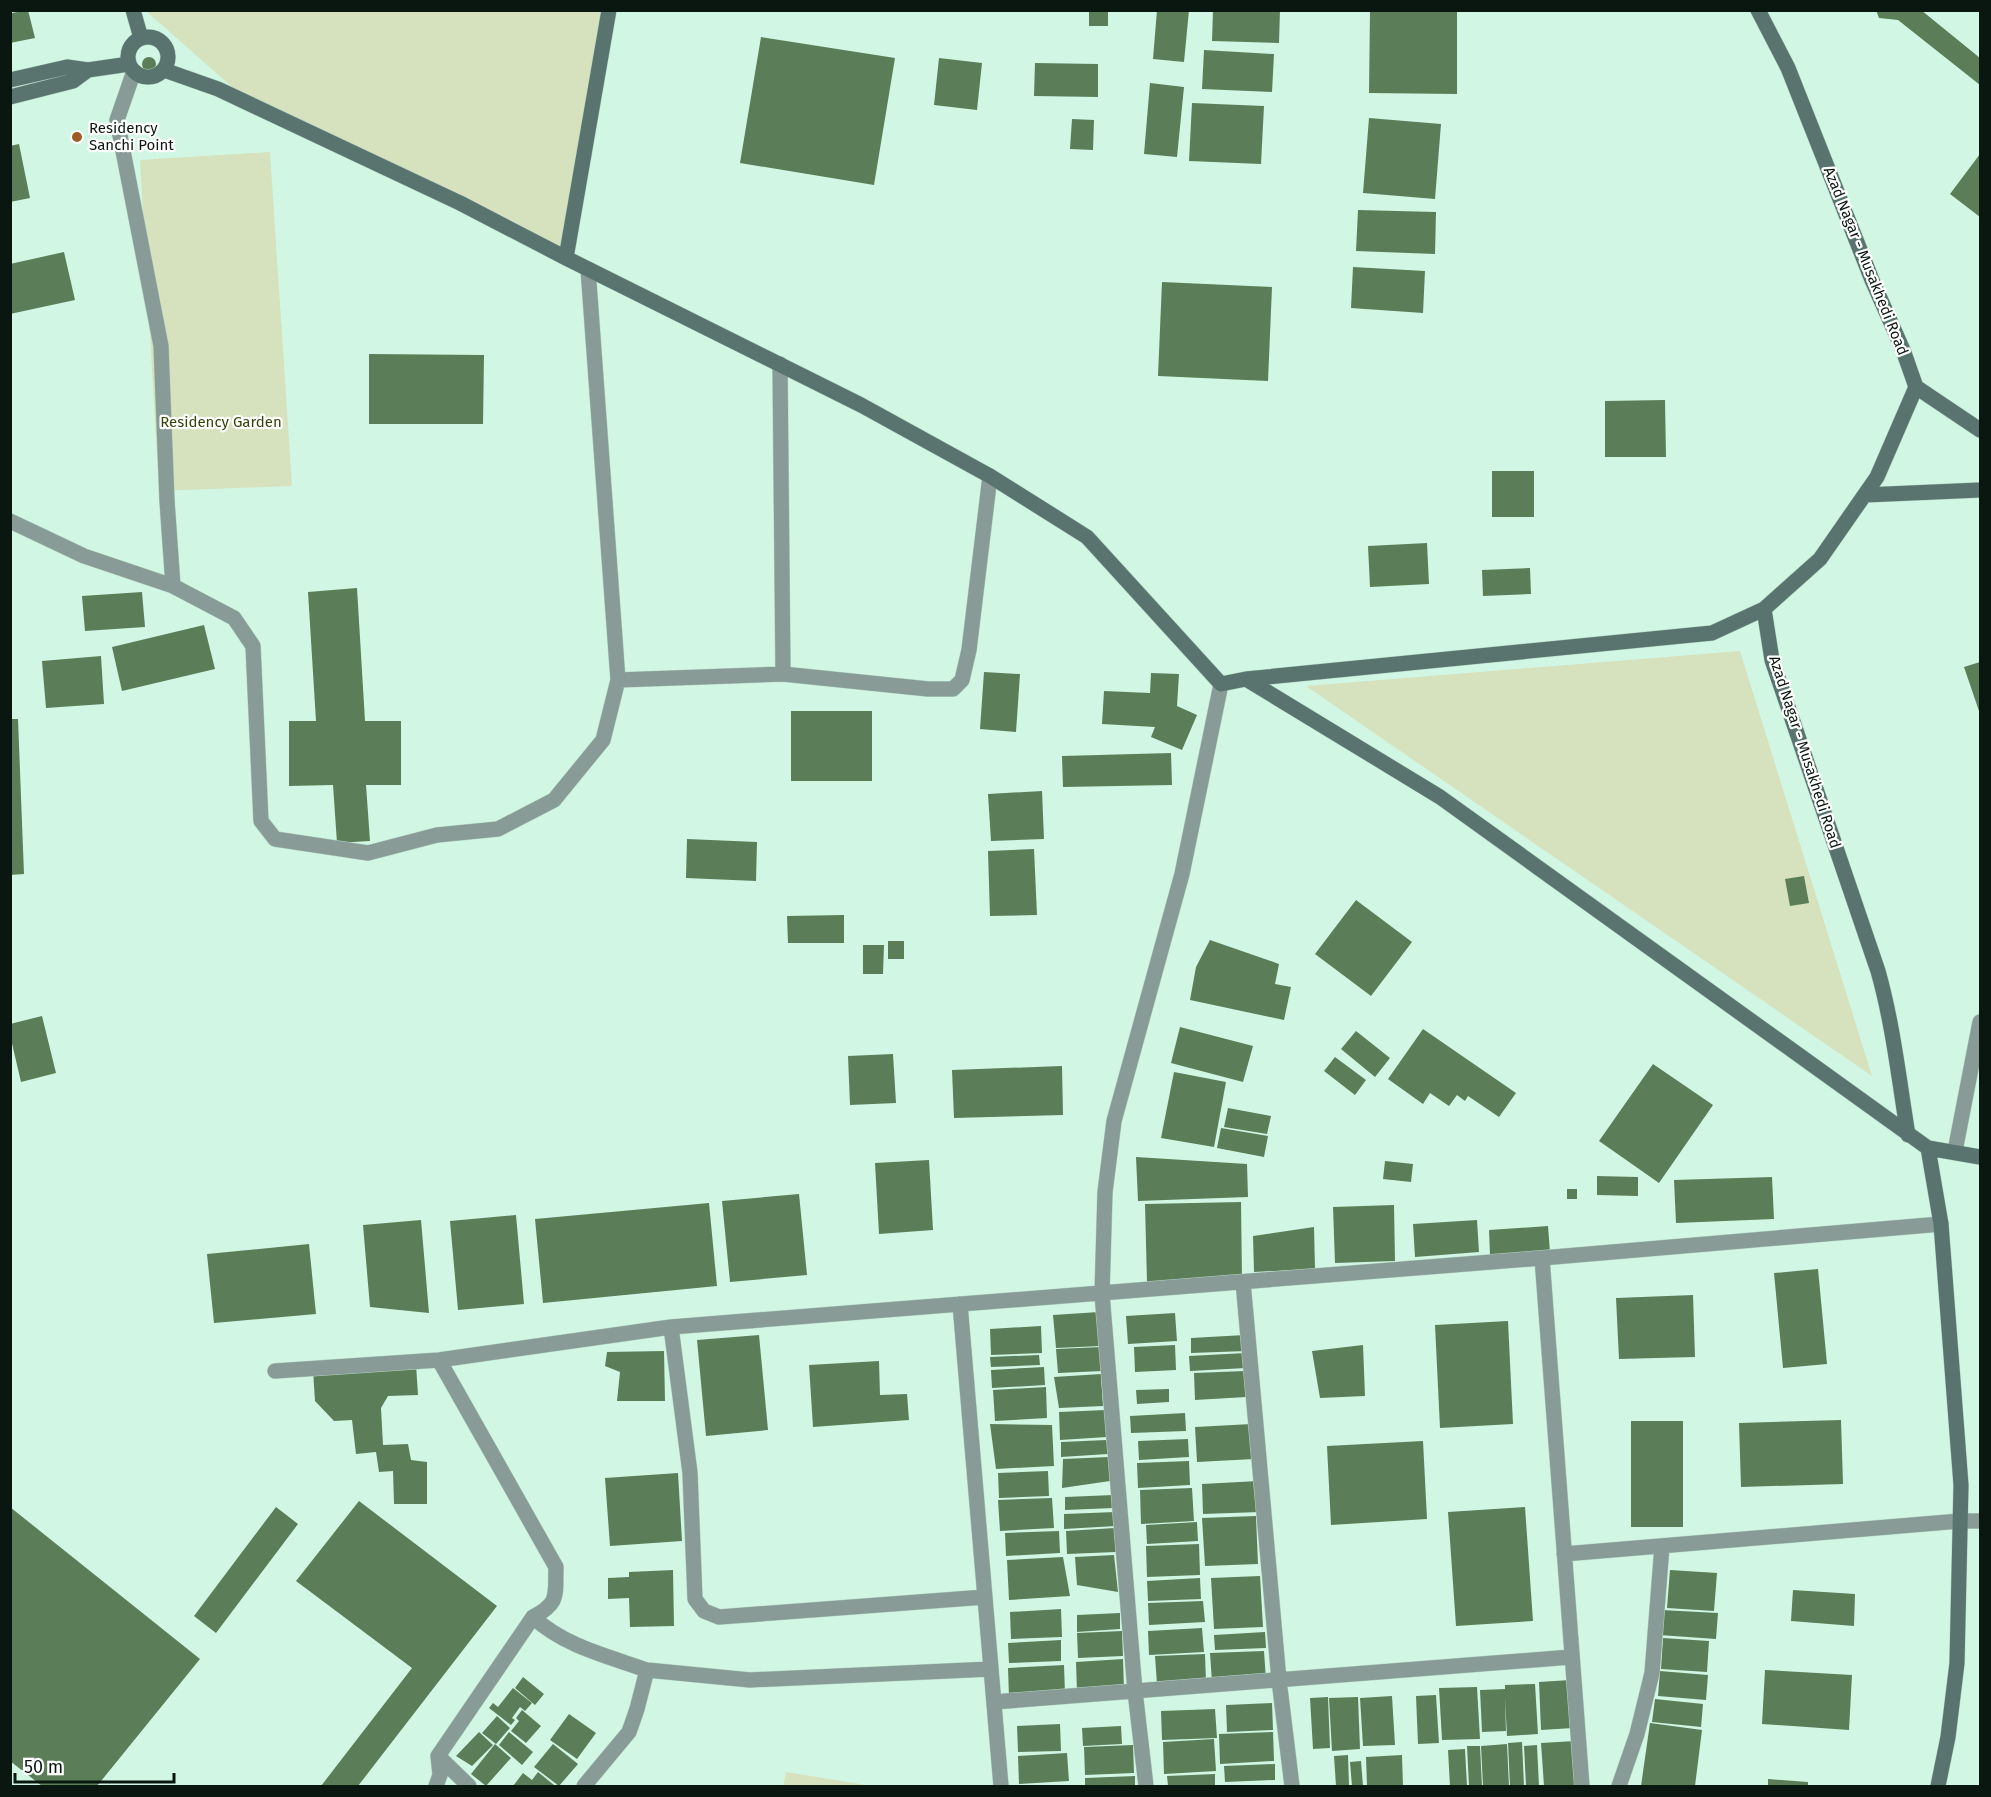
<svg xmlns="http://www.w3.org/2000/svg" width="1991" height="1797" font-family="'Fira Sans',sans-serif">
  <rect width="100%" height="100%" fill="#d1f7e4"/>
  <path fill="#d6e1bd" d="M146,11H609L566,258L241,95Z
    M270,152L292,486L159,491L140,160Z
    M1740,651L1872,1076L1306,686Z
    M786,1772L872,1786H783Z"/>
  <path fill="#5b7e58" d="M10,10L12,13L28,10L35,38L10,43Z
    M1089,10H1108V26H1089Z
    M1157,10H1189L1184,62L1153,59Z
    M1213,10H1280L1279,43L1212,41Z
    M1370,10H1457V94L1369,93Z
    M1876,10H1921L1980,58V85L1898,20L1879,18Z
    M761,37L895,58L874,185L740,163Z
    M1204,50L1274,54L1272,92L1202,89Z
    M142 64a7 7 0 1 1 14 0a7 7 0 1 1-14 0Z
    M939,58L982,63L977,110L934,105Z
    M1035,63L1098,64V97L1034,96Z
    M1150,83L1184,87L1177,157L1144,154Z
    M1192,103L1264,106L1261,164L1189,161Z
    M1369,118L1441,124L1435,199L1363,193Z
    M1072,119L1094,120L1093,150L1070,149Z
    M19,144L30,198L10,202V146Z
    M1980,154V217L1950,194Z
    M1358,210L1436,212L1435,254L1356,251Z
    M64,252L75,300L10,314V264Z
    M1353,267L1425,271L1423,313L1351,308Z
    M1162,282L1272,287L1268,381L1158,376Z
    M369,354L484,355L483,424H369Z
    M1665,400L1666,457H1605V401Z
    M1492,471H1534V517H1492Z
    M1427,543L1429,584L1370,587L1368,546Z
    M1530,568L1531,594L1483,596L1482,570Z
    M357,588L365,721H401V785H366L370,841L337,843L333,785L289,786V721H316L308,592Z
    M142,592L145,627L85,631L82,596Z
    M204,625L215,669L122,691L112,647Z
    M101,656L104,704L46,708L42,661Z
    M1980,662V714L1964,667Z
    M984,672L1020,674L1016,732L980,729Z
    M1151,673L1179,674L1177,706L1197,715L1182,750L1151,737L1155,727L1102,724L1104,691L1150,693Z
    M791,711H872V781H791Z
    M10,719H18L24,874L10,875Z
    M1171,753L1172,785L1063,787L1062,756Z
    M1042,791L1044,839L991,841L988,794Z
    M687,839L757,842L756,881L686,878Z
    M1034,849L1037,915L990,916L988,851Z
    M1804,876L1809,903L1790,906L1785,879Z
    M1356,900L1412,942L1371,996L1315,954Z
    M844,915V943H788L787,916Z
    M1210,940L1279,964L1275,984L1291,987L1284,1020L1190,1000L1196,967Z
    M888,941H904V959H888Z
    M863,945H884L883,974H863Z
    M42,1016L56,1073L21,1082L10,1035V1024Z
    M1180,1027L1253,1046L1243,1082L1171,1063Z
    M1423,1029L1516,1093L1499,1117L1468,1096L1465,1101L1457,1095L1449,1106L1430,1093L1423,1104L1388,1079Z
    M1356,1031L1390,1058L1375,1077L1341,1049Z
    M893,1054L896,1103L850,1105L848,1056Z
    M1335,1057L1366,1080L1355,1095L1324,1071Z
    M1653,1064L1713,1105L1659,1183L1599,1141Z
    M1062,1066L1063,1115L954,1118L952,1070Z
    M1174,1072L1226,1082L1214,1147L1161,1138Z
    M1228,1108L1271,1116L1267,1134L1224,1127Z
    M1221,1128L1268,1136L1264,1157L1217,1148Z
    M1136,1157L1247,1164L1248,1197L1138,1201Z
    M929,1160L933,1230L879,1234L875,1163Z
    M1385,1161L1413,1164L1411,1182L1383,1179Z
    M1597,1176L1638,1177V1196L1597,1195Z
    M1772,1177L1774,1219L1676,1223L1674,1180Z
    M1567,1189H1577V1199H1567Z
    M799,1194L807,1275L730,1282L722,1201Z
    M1241,1202L1242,1280L1147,1283L1145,1204Z
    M709,1203L717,1286L543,1303L535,1219Z
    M1394,1205L1395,1261L1335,1263L1333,1207Z
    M516,1215L524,1304L458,1310L450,1221Z
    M421,1220L429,1313L370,1307L363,1225Z
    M1477,1220L1479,1252L1415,1257L1413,1224Z
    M1548,1226L1550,1252L1490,1255L1489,1230Z
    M1314,1227L1315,1269L1254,1272L1253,1236Z
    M309,1244L316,1314L214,1323L207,1254Z
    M1818,1269L1827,1364L1783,1368L1774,1273Z
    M1693,1295L1695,1357L1619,1359L1616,1298Z
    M1099,1312L1101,1346L1056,1348L1053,1315Z
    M1175,1313L1177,1341L1128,1344L1126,1316Z
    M1508,1321L1513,1424L1440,1428L1435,1325Z
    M1041,1326L1042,1353L991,1355L990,1329Z
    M759,1335L768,1430L706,1436L697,1340Z
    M1245,1335L1246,1351L1191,1353V1338Z
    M1175,1345L1176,1370L1135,1372L1134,1347Z
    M1363,1345L1365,1396L1320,1398L1312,1351Z
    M1102,1347L1103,1371L1058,1373L1056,1349Z
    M664,1351L665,1401H617L620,1372L605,1366L607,1352Z
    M1246,1353V1368L1190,1371L1189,1356Z
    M1039,1355L1040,1365L991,1367L990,1357Z
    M879,1361L880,1395L907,1394L909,1420L813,1427L809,1365Z
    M416,1364L418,1395L388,1396L381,1408L383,1445L408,1444L411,1460L427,1462V1504H394L393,1471L379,1472L376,1452L356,1454L352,1420L334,1421L315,1401L313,1370Z
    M1044,1367L1045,1385L992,1388L991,1370Z
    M1245,1371L1246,1397L1195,1400L1194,1373Z
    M1101,1374L1103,1406L1059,1408L1054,1377Z
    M1046,1387L1047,1418L995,1421L993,1390Z
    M1169,1389V1402L1137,1404L1136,1390Z
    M1105,1410L1107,1437L1060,1440L1059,1412Z
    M1185,1413L1186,1431L1131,1433L1130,1416Z
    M1841,1420L1843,1484L1741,1487L1739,1423Z
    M1631,1421H1683V1527H1631Z
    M990,1424L1052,1425L1054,1466L996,1469Z
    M1252,1424L1254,1459L1197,1462L1195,1427Z
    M1188,1439L1189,1457L1139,1460L1138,1441Z
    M1107,1440L1108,1454L1061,1457V1442Z
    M1423,1441L1427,1519L1331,1525L1327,1446Z
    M1109,1457L1110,1481L1062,1488L1063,1459Z
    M1189,1461L1190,1485L1138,1488L1137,1463Z
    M1048,1471L1049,1496L999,1498L998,1473Z
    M678,1473L682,1541L610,1546L605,1478Z
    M1258,1481L1260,1512L1203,1514L1202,1484Z
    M1192,1488L1194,1521L1141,1524L1140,1490Z
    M1113,1495L1114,1508L1065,1510V1497Z
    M1052,1498L1054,1528L1000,1531L998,1500Z
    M359,1501L497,1606L358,1786H321L412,1668L296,1581Z
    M10,1507L200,1659L97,1786H42L10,1761Z
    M276,1507L298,1524L216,1633L194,1616Z
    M1525,1507L1533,1621L1456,1626L1448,1512Z
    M1116,1512V1526L1064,1529V1514Z
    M1256,1516L1258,1564L1205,1566L1202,1518Z
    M1197,1522L1198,1541L1147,1544L1146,1525Z
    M1115,1528L1116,1552L1067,1554L1066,1531Z
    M1059,1531L1060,1553L1006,1556L1005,1533Z
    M1199,1544L1200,1575L1147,1577L1146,1546Z
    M1114,1555L1118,1592L1077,1585L1075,1557Z
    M1063,1557L1070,1596L1009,1600L1007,1560Z
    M673,1570L674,1626L630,1627L629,1598L608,1599V1578L629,1577V1572Z
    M1670,1570L1717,1573L1714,1611L1667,1608Z
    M1260,1576L1263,1627L1214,1629L1211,1578Z
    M1200,1578L1201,1599L1148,1601L1147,1581Z
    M1793,1590L1855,1594L1854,1626L1791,1621Z
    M1203,1601L1205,1622L1149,1625L1148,1603Z
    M1061,1609L1062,1637L1011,1639L1010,1612Z
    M1661,1610L1718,1613L1716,1639L1659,1635Z
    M1120,1613V1629L1077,1632V1615Z
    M1202,1628L1204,1652L1149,1655L1148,1631Z
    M1122,1631L1123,1656L1078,1658L1077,1633Z
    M1265,1632L1266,1648L1215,1650L1214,1635Z
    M1663,1638L1709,1641L1707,1672L1661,1669Z
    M1061,1640V1661L1009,1663L1008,1643Z
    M1264,1651L1266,1680L1212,1682L1210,1653Z
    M1205,1654L1206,1682L1157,1684L1155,1656Z
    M1123,1659L1124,1690L1077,1692L1076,1662Z
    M1064,1665L1065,1694L1009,1697L1008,1668Z
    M1765,1670L1852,1675L1849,1730L1762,1724Z
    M1660,1671L1708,1675L1706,1700L1658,1696Z
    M523,1677L544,1694L535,1705L515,1688Z
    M1570,1680L1573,1728L1541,1730L1539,1682Z
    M1535,1684L1538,1734L1507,1736L1505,1697L1506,1731L1482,1732L1480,1690L1505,1689V1685Z
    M1477,1687L1480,1739L1442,1740L1439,1688Z
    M513,1688L532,1703L525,1711L520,1707L512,1718L515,1720L511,1725L489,1708L493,1703L498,1707Z
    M1436,1695L1439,1743L1418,1744L1416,1696Z
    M1392,1696L1395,1745L1363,1746L1360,1698Z
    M1328,1697L1330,1748L1313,1749L1310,1698Z
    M1358,1697L1360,1749L1332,1751L1329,1698Z
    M1655,1699L1703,1704L1701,1727L1652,1722Z
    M1272,1703L1273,1730L1227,1732L1226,1705Z
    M1215,1709L1217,1738L1162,1740L1161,1711Z
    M522,1710L541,1726L526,1743L511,1731L519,1721L516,1718Z
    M569,1714L596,1733L577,1759L550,1740Z
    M497,1716L510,1728L496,1744L482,1733Z
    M1650,1723L1702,1730L1695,1786H1641Z
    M1060,1724L1061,1751L1018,1752L1017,1726Z
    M1121,1726L1122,1744L1083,1746L1082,1728Z
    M479,1732L493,1745L472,1766L456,1756Z
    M509,1732L533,1752L522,1765L499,1745Z
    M1273,1732L1274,1761L1220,1764L1219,1734Z
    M1214,1739L1216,1771L1164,1774L1163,1742Z
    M1575,1741L1577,1786H1544L1541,1743Z
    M1522,1742L1524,1786H1510L1508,1743Z
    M495,1744L511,1758L486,1786L471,1774Z
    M553,1744L578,1764L559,1786L534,1767Z
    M1507,1744L1509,1786H1483L1481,1746Z
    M1133,1745L1134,1773L1085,1775L1084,1747Z
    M1537,1745L1539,1786H1526L1524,1746Z
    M1467,1746H1480L1482,1786H1469Z
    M1465,1749L1467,1786H1450L1448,1750Z
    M1067,1753L1069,1781L1019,1784L1018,1756Z
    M1348,1755L1349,1786H1336L1334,1756Z
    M1402,1755L1403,1786H1367L1366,1757Z
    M1361,1761L1363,1786H1352L1350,1762Z
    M1275,1764V1780L1225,1782L1224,1766Z
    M538,1772L554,1785L553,1786H513L523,1773L532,1780Z
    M1215,1774V1786H1168L1167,1776Z
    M1135,1776V1786H1085V1778Z
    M1768,1779L1808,1782V1786H1768Z"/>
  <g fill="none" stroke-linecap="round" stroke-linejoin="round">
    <g stroke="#b1d3c2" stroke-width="16">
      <path id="street" d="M134,71L117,120L161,346L167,501L173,586L234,618L253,646L261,821L275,839L368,853L437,835L498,829L554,800L603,740L618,680L588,269
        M10,521L84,556L173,586
        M783,674L928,689H953L962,680L969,650L990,476
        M618,680L783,674L780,364
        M1955,1151L1980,1022
        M1542,1258L1582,1786
        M1243,1282L1279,1680L1292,1786
        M960,1304L1001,1786
        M671,1327L690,1473L695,1599L704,1611L719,1617L985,1597
        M275,1371L439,1360L671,1327L1542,1258L1941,1224
        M1564,1554L1960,1521H1980
        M533,1617C564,1646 607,1656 647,1670
        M994,1702L1571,1657
        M438,1756L469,1786
        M436,1786L440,1775L438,1756L533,1617C560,1603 555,1595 556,1567L439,1360
        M584,1786L629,1732L637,1709L647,1670L750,1680L991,1669
        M1146,1786L1135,1691L1102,1294L1105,1192L1114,1121L1182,874L1221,684
        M1619,1786L1637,1734L1652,1673L1662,1546"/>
    </g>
    <g stroke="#b1d3c2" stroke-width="16">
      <path id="secondary" d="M133,10L141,38
        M128 57a20 20 0 1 1 40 0a20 20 0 1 1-40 0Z
        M164,70L218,89L460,203L566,258L861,405L990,476L1087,537L1221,684L1246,679L1440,797L1928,1148L1980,1157
        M10,80L67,67L88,70L129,64
        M10,97L73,81L88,70
        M566,258L609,10
        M1916,387L1980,430
        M1865,495L1980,490
        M1764,609L1772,660L1878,971C1893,1024 1899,1080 1908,1135
        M1246,679L1712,633L1764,609L1820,559L1877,477L1916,387L1903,350L1872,280L1788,68L1758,10
        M1928,1148L1941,1224L1961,1485L1957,1663L1948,1737L1938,1786"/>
    </g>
    <use href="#street" stroke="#899b97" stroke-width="15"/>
    <use href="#secondary" stroke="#59736f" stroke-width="15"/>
  </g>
  <circle fill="#9c5d24" stroke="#fff" stroke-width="2" cx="77" cy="137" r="6"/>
  <g text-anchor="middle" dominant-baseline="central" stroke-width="4.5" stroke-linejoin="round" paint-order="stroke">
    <g font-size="15" fill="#0a1711" stroke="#fff" text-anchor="start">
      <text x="89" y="128">Residency<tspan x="89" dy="17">Sanchi Point</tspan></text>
    </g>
    <g font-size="15" fill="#0a1711" stroke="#fff">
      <text transform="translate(1866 261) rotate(68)">Azad Nagar - Musakhedi Road</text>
      <text transform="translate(1805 752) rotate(72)">Azad Nagar - Musakhedi Road</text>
    </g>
    <g font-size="15" fill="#374409" stroke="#fff">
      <text x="221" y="422">Residency Garden</text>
    </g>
  </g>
  <rect width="1991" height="1797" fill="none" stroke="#0a1711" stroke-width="24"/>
  <path d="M15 1773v9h159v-9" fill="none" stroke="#0a1711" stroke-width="3"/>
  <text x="24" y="1773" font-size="18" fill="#0a1711" stroke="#ffffff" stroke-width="4.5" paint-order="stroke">50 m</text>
</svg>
